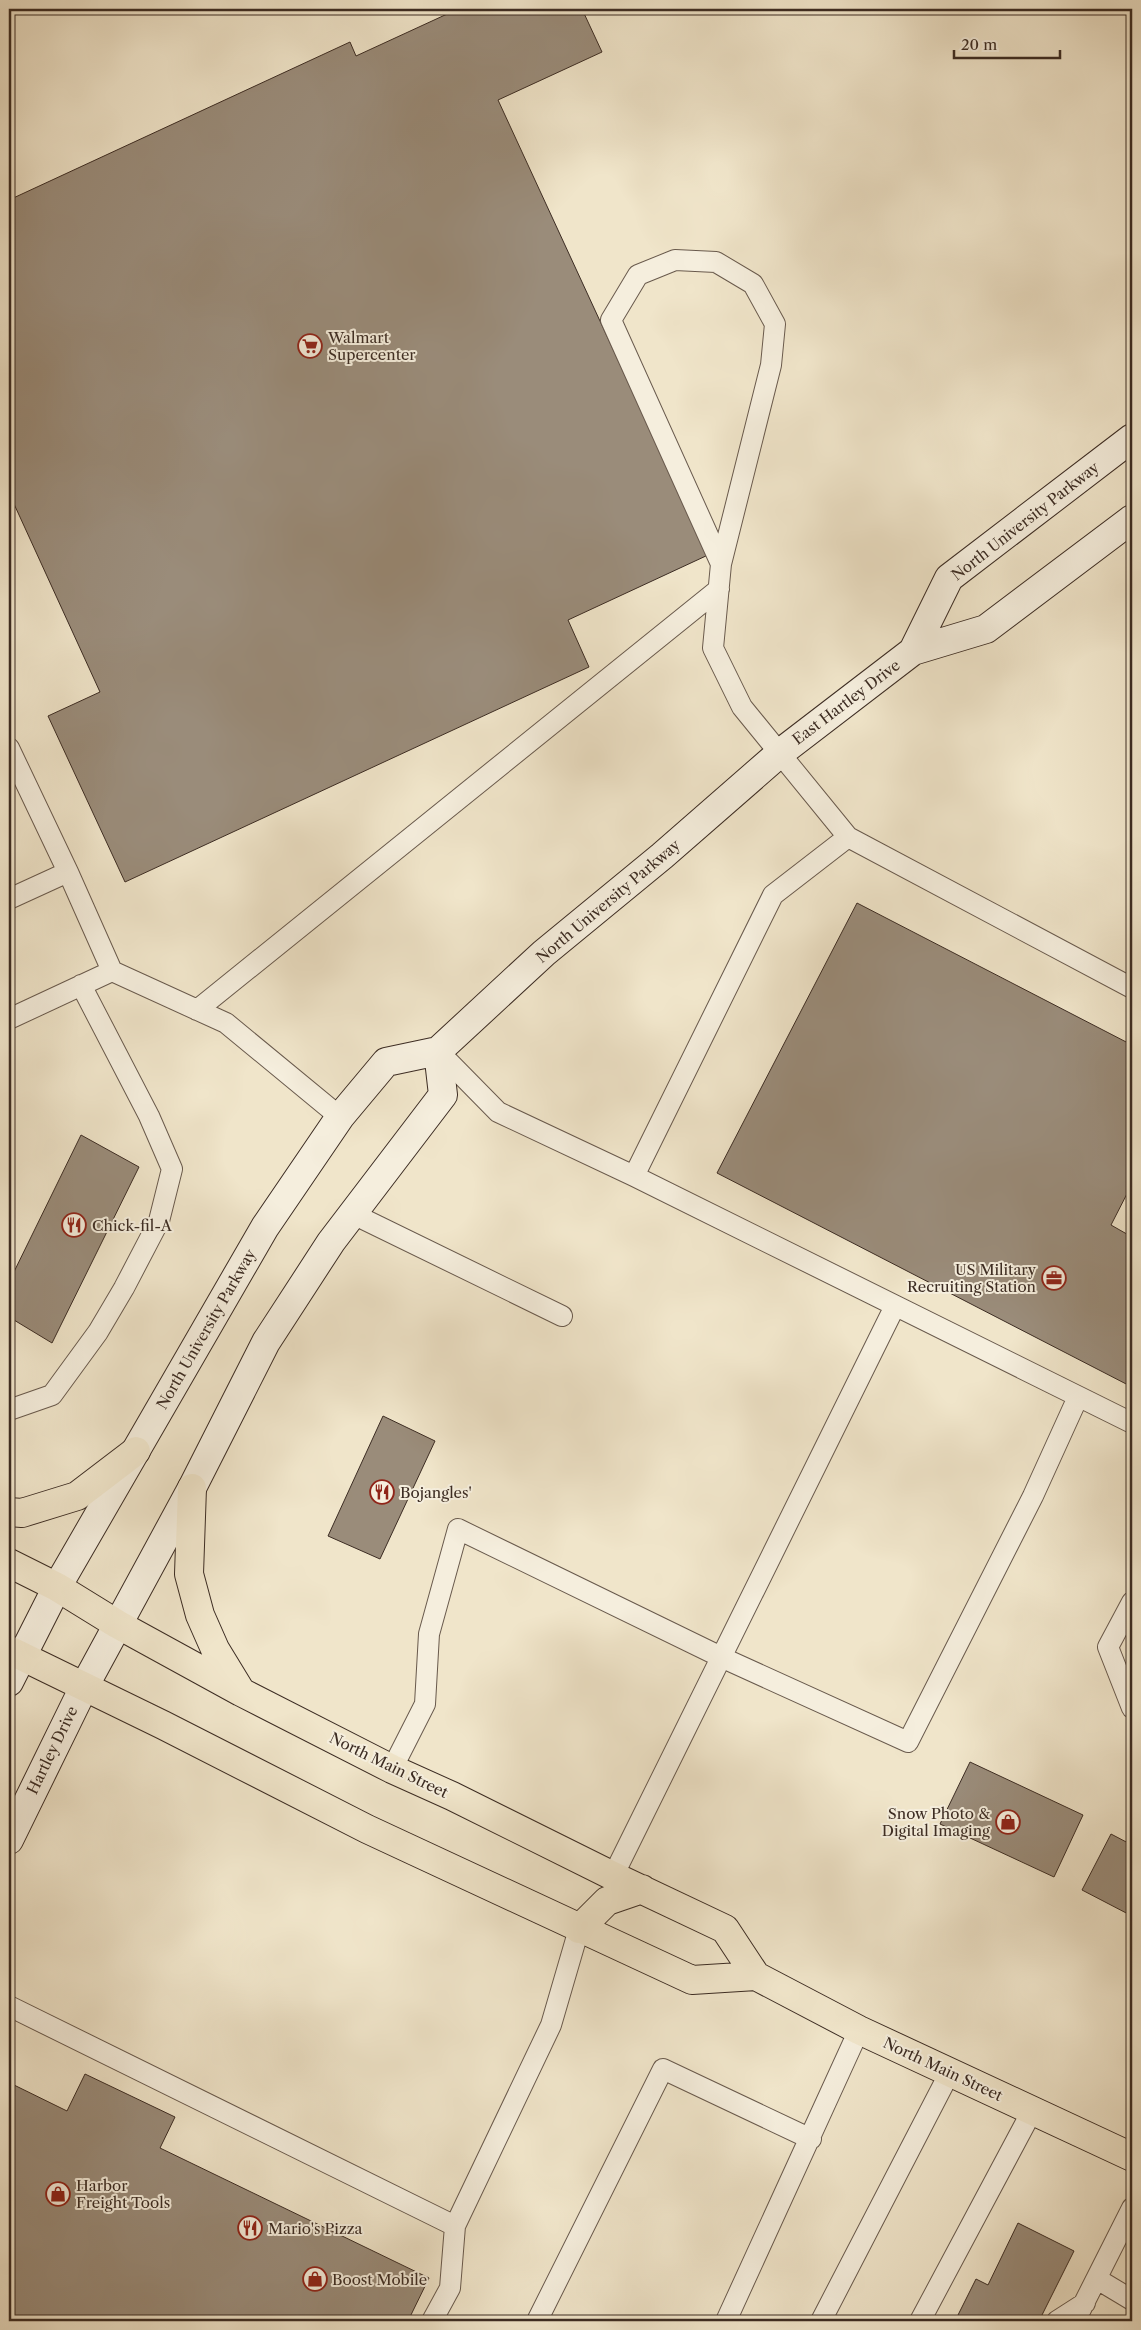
<svg xmlns="http://www.w3.org/2000/svg" width="1141" height="2330" font-family="'Libre Caslon Text',serif">
  <rect width="100%" height="100%" fill="#f0e5ca"/>
  <filter id="stains"><feTurbulence type="fractalNoise" baseFrequency=".004" numOctaves="4"/><feColorMatrix values="0 0 0 0 .2 0 0 0 0 .09 0 0 0 0 .02 0 0 0 .5 -.17"/></filter>
  <radialGradient id="worn" r=".72"><stop offset=".6" stop-color="#630" stop-opacity="0"/><stop offset="1" stop-color="#630" stop-opacity=".3"/></radialGradient>
  <path fill="#9a8c7a" stroke="#3c2c23" d="M458,9H582L602,52L498,100L708,555L568,620L589,667L125,882L48,716L100,692L9,493V200L350,42L356,56Z
    M857,903L1132,1045V1184L1111,1225L1132,1237V1387L717,1173Z
    M81,1135L139,1167L52,1343L9,1317V1282Z
    M383,1416L435,1441L380,1559L328,1536Z
    M970,1762L1083,1815L1054,1877L940,1824Z
    M1111,1834L1132,1845V1916L1082,1890Z
    M85,2074L175,2117L160,2148L429,2278L408,2321H9V2096L14,2085L67,2111Z
    M1018,2223L1074,2251L1039,2321H955L976,2279L988,2285Z"/>
  <g fill="none" stroke-linecap="round" stroke-linejoin="round">
    <g stroke="#695a4d" stroke-width="22">
      <path id="lane" d="M721,564L611,320L638,275L675,260L716,262L753,284L775,324L771,365L721,564L713,648L742,707L848,837L1132,988
        M9,748L68,872L9,899
        M68,872L112,971
        M197,1010L719,589
        M9,1019L112,971L226,1023L340,1117
        M438,1051L498,1112L634,1176L1132,1423
        M634,1176L773,895L848,837
        M353,1214L562,1316
        M9,1410L52,1395L98,1332L124,1288L159,1221L172,1169L149,1116L81,985
        M1132,1602L1108,1647L1132,1708
        M392,1769L425,1704L429,1634L458,1529L723,1658L908,1742L1033,1496L1078,1397
        M613,1876L895,1306
        M9,2006L455,2226L551,2025L579,1929
        M1097,2279L1132,2300
        M432,2321L450,2288L455,2226
        M543,2321L538,2319L663,2069L811,2139
        M726,2321L859,2030
        M821,2321L950,2072
        M920,2321L1032,2111
        M1057,2321L1085,2303
        M1075,2321L1132,2208"/>
    </g>
    <g stroke="#3c2c23" stroke-width="30">
      <path id="secondary" d="M913,651L949,578L1132,438
        M9,1682L57,1587L265,1227L340,1117L386,1062L438,1051L544,953L662,856L780,753L913,651L986,629L1132,519
        M9,1840L84,1687L192,1488L266,1342L331,1242L443,1095L438,1051"/>
    </g>
    <g stroke="#3c2c23" stroke-width="30">
      <path id="primary" d="M192,1488L189,1574L200,1615L215,1649L240,1690
        M9,1512L22,1513L77,1496L136,1451
        M9,1563L57,1587L117,1624L241,1692L392,1769L452,1796L613,1876L725,1929L756,1976L859,2030L1132,2157
        M9,1650L163,1725L367,1829L692,1980L756,1976
        M579,1929L607,1901L642,1889"/>
    </g>
    <use href="#lane" stroke="#f5eedd" stroke-width="20"/>
    <use href="#secondary" stroke="#f5eedd" stroke-width="28"/>
    <use href="#primary" stroke="#f0e5ca" stroke-width="28"/>
  </g>
  <defs>
    <g id="supermarket-ring" transform="scale(1.25)"><circle r="9.5" fill="#f5eedd" stroke="#8f2418" stroke-width="1.5"/><path d="M-6-5.5h2.5l.6 2H6L4.5 2H-2.5L-4.4-4H-6ZM-1.5 3.2a1.3 1.3 0 1 0 .1 0ZM3 3.2a1.3 1.3 0 1 0 .1 0Z" fill="#8f2418"/></g>
    <g id="restaurant-ring" transform="scale(1.25)"><circle r="9.5" fill="#f5eedd" stroke="#8f2418" stroke-width="1.5"/><path d="M-5-6h1v4h1v-4h1v4h1v-4h1v5L-1.5 .5V6h-2V.5L-5-1ZM5-6V6H3V1.5H1.5Q1.5-4 5-6Z" fill="#8f2418"/></g>
    <g id="office-ring" transform="scale(1.25)"><circle r="9.5" fill="#f5eedd" stroke="#8f2418" stroke-width="1.5"/><path d="M-6-3h4V-5.5h4V-3h4V5H-6ZM-1-4.5V-3h2v-1.5ZM-6 0V1H6V0Z" fill="#8f2418"/></g>
    <g id="shop-ring" transform="scale(1.25)"><circle r="9.5" fill="#f5eedd" stroke="#8f2418" stroke-width="1.5"/><path d="M-5-2.5h2.3a2.7 3.5 0 0 1 5.4 0H5L5.5 6h-11ZM-1.5-2.5h3a1.5 2.3 0 0 0-3 0Z" fill="#8f2418"/></g>
  </defs>
  <g fill-rule="evenodd">
    <use href="#supermarket-ring" x="310" y="346"/>
    <use href="#restaurant-ring" x="74" y="1225"/>
    <use href="#office-ring" x="1054" y="1278"/>
    <use href="#restaurant-ring" x="382" y="1492"/>
    <use href="#shop-ring" x="1008" y="1822"/>
    <use href="#shop-ring" x="58" y="2194"/>
    <use href="#restaurant-ring" x="250" y="2228"/>
    <use href="#shop-ring" x="315" y="2279"/>
  </g>
  <g text-anchor="middle" dominant-baseline="central" stroke-width="4" stroke-linejoin="round" paint-order="stroke">
    <g font-size="15" fill="#3c2c23" stroke="#f5eedd" text-anchor="start">
      <text x="328" y="337">Walmart<tspan x="328" dy="17">Supercenter</tspan></text>
      <text x="92" y="1225">Chick-fil-A</text>
      <text x="1036" y="1269" text-anchor="end">US Military<tspan x="1036" dy="17">Recruiting Station</tspan></text>
      <text x="400" y="1492">Bojangles'</text>
      <text x="990" y="1813" text-anchor="end">Snow Photo &amp;<tspan x="990" dy="17">Digital Imaging</tspan></text>
      <text x="76" y="2185">Harbor<tspan x="76" dy="17">Freight Tools</tspan></text>
      <text x="268" y="2228">Mario's Pizza</text>
      <text x="332" y="2279">Boost Mobile</text>
    </g>
    <g font-size="15" fill="#3c2c23" stroke="#f5eedd">
      <text transform="translate(1025 521) rotate(-38)">North University Parkway</text>
      <text transform="translate(846 702) rotate(-37)">East Hartley Drive</text>
      <text transform="translate(608 901) rotate(-40)">North University Parkway</text>
      <text transform="translate(206 1329) rotate(-60)">North University Parkway</text>
      <text transform="translate(52 1750) rotate(-64)">Hartley Drive</text>
      <text transform="translate(389 1765) rotate(26)">North Main Street</text>
      <text transform="translate(943 2069) rotate(25)">North Main Street</text>
    </g>
  </g>
  <rect width="1141" height="2330" fill="none" stroke="#f0e5ca" stroke-width="30"/>
  <rect x="10" y="10" width="1121" height="2310" fill="none" stroke="#3c2c23" stroke-width="2.5"/>
  <rect x="15" y="15" width="1111" height="2300" fill="none" stroke="#3c2c23"/>
  <path d="M954 50v8h106v-8" fill="none" stroke="#3c2c23" stroke-width="2.5"/>
  <text x="961" y="50" font-size="15" fill="#3c2c23" stroke="#f5eedd" stroke-width="4" paint-order="stroke">20 m</text>
  <rect width="100%" height="100%" filter="url(#stains)"/>
  <rect width="100%" height="100%" fill="url(#worn)"/>
</svg>
